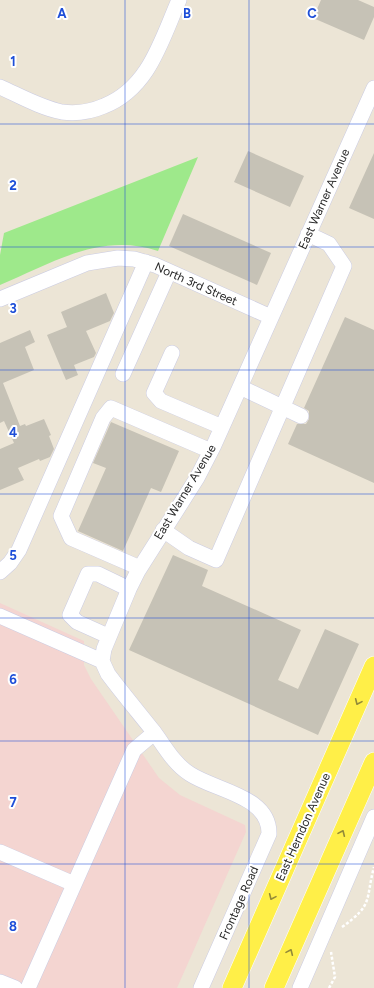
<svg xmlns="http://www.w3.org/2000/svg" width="374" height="988" font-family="Figtree,sans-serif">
  <rect width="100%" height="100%" fill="#ece5d6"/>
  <path fill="#f4d5d1" d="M0,603L84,641V665L91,679L159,778L180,795L245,825L246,832L177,988H0Z"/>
  <path fill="#9ee98b" d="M198,157L158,251C101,232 52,263 0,285V255L4,233Z"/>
  <path fill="#c6c2b6" d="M321,0H358L374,7V17L364,40L313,18Z
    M248,151L304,176L290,207L234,182Z
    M374,153V219L349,208Z
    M183,214L271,253L257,285L169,246Z
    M106,293L114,313L110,321L86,331L96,353L94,357L74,365L78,375L66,380L47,335L67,327L61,312Z
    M345,317L374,330V483L288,444L297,424H306L309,419V411L304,408Z
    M30,330L35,342L25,347L34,370L3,383L20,426L25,424L26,426L44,419L51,435L49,436L54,449L50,457L40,461L39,459L18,468L24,480L0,490V449L14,443L4,421L0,423V343Z
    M111,422L179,451L161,492L151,488L123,551L78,531L106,468L93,463Z
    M173,555L208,570L202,586L301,630L278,680L298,689L325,629L359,644L318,735L129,650Z"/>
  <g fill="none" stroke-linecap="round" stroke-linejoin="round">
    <g stroke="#cbcce2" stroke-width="16">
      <path id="minor" d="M0,87C20,96 41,108 62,112C77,114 90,112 104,106C149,88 161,41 179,0
        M0,299L87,263L118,258L134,259L155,265L271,317
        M172,353L154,393L161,401L222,427
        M123,374L169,272
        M240,387L301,416
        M163,530L189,548L216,560L344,266L329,244L308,234
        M140,568L71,538L61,516L103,418L111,408L211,451
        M0,572L10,563L19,550L146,262
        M0,616L102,661
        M108,636L77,622L70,615L88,574H98L129,589
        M0,852L74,884
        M0,982L15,988
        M28,988L134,750L154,733
        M201,988L269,834C270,796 216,791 190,774C174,764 165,747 154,732C139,713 123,694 108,674L102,661L104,649L129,589L138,571L197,478L214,445L374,88
        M300,988L374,817"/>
    </g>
    <g stroke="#fff" stroke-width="20">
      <path id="major" d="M232,988L374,666
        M274,988L374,762"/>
    </g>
    <path stroke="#fff" stroke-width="2.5" stroke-dasharray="3 2" stroke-linecap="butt" d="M342,927C374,904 365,901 374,867
      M329,988L335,977L331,952"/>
    <use href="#minor" stroke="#fff" stroke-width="15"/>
    <use href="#major" stroke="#ffef48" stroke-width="19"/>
  </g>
  <defs><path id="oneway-chevron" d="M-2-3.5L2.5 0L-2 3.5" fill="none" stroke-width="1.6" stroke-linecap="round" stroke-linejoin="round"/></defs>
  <g stroke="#938b38">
    <use href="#oneway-chevron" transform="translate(358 702) rotate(114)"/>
    <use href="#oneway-chevron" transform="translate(342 833) rotate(-66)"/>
    <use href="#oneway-chevron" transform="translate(272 897) rotate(114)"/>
    <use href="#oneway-chevron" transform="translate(290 952) rotate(-66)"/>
  </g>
  <path fill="none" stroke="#1d4ed8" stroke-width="1" stroke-opacity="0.55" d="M125,0V988M249,0V988M0,124H374M0,247H374M0,370H374M0,494H374M0,618H374M0,741H374M0,864H374"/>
  <g text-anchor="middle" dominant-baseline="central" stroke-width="4" stroke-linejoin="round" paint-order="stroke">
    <g font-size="12" fill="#272727" stroke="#fff">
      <text transform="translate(324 199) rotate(-66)">East Warner Avenue</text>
      <text transform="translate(196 284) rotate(24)">North 3rd Street</text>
      <text transform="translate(185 492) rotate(-59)">East Warner Avenue</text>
      <text transform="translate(303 827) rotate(-66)">East Herndon Avenue</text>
      <text transform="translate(239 903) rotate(-66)">Frontage Road</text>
    </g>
  </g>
  <g font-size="13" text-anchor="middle" font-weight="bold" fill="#1d4ed8" stroke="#fff" stroke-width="4" stroke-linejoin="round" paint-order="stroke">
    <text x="62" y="18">A</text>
    <text x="187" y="18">B</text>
    <text x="312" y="18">C</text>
    <text x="13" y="66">1</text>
    <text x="13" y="190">2</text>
    <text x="13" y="313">3</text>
    <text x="13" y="437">4</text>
    <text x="13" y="560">5</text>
    <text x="13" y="684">6</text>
    <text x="13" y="807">7</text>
    <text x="13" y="931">8</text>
  </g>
</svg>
